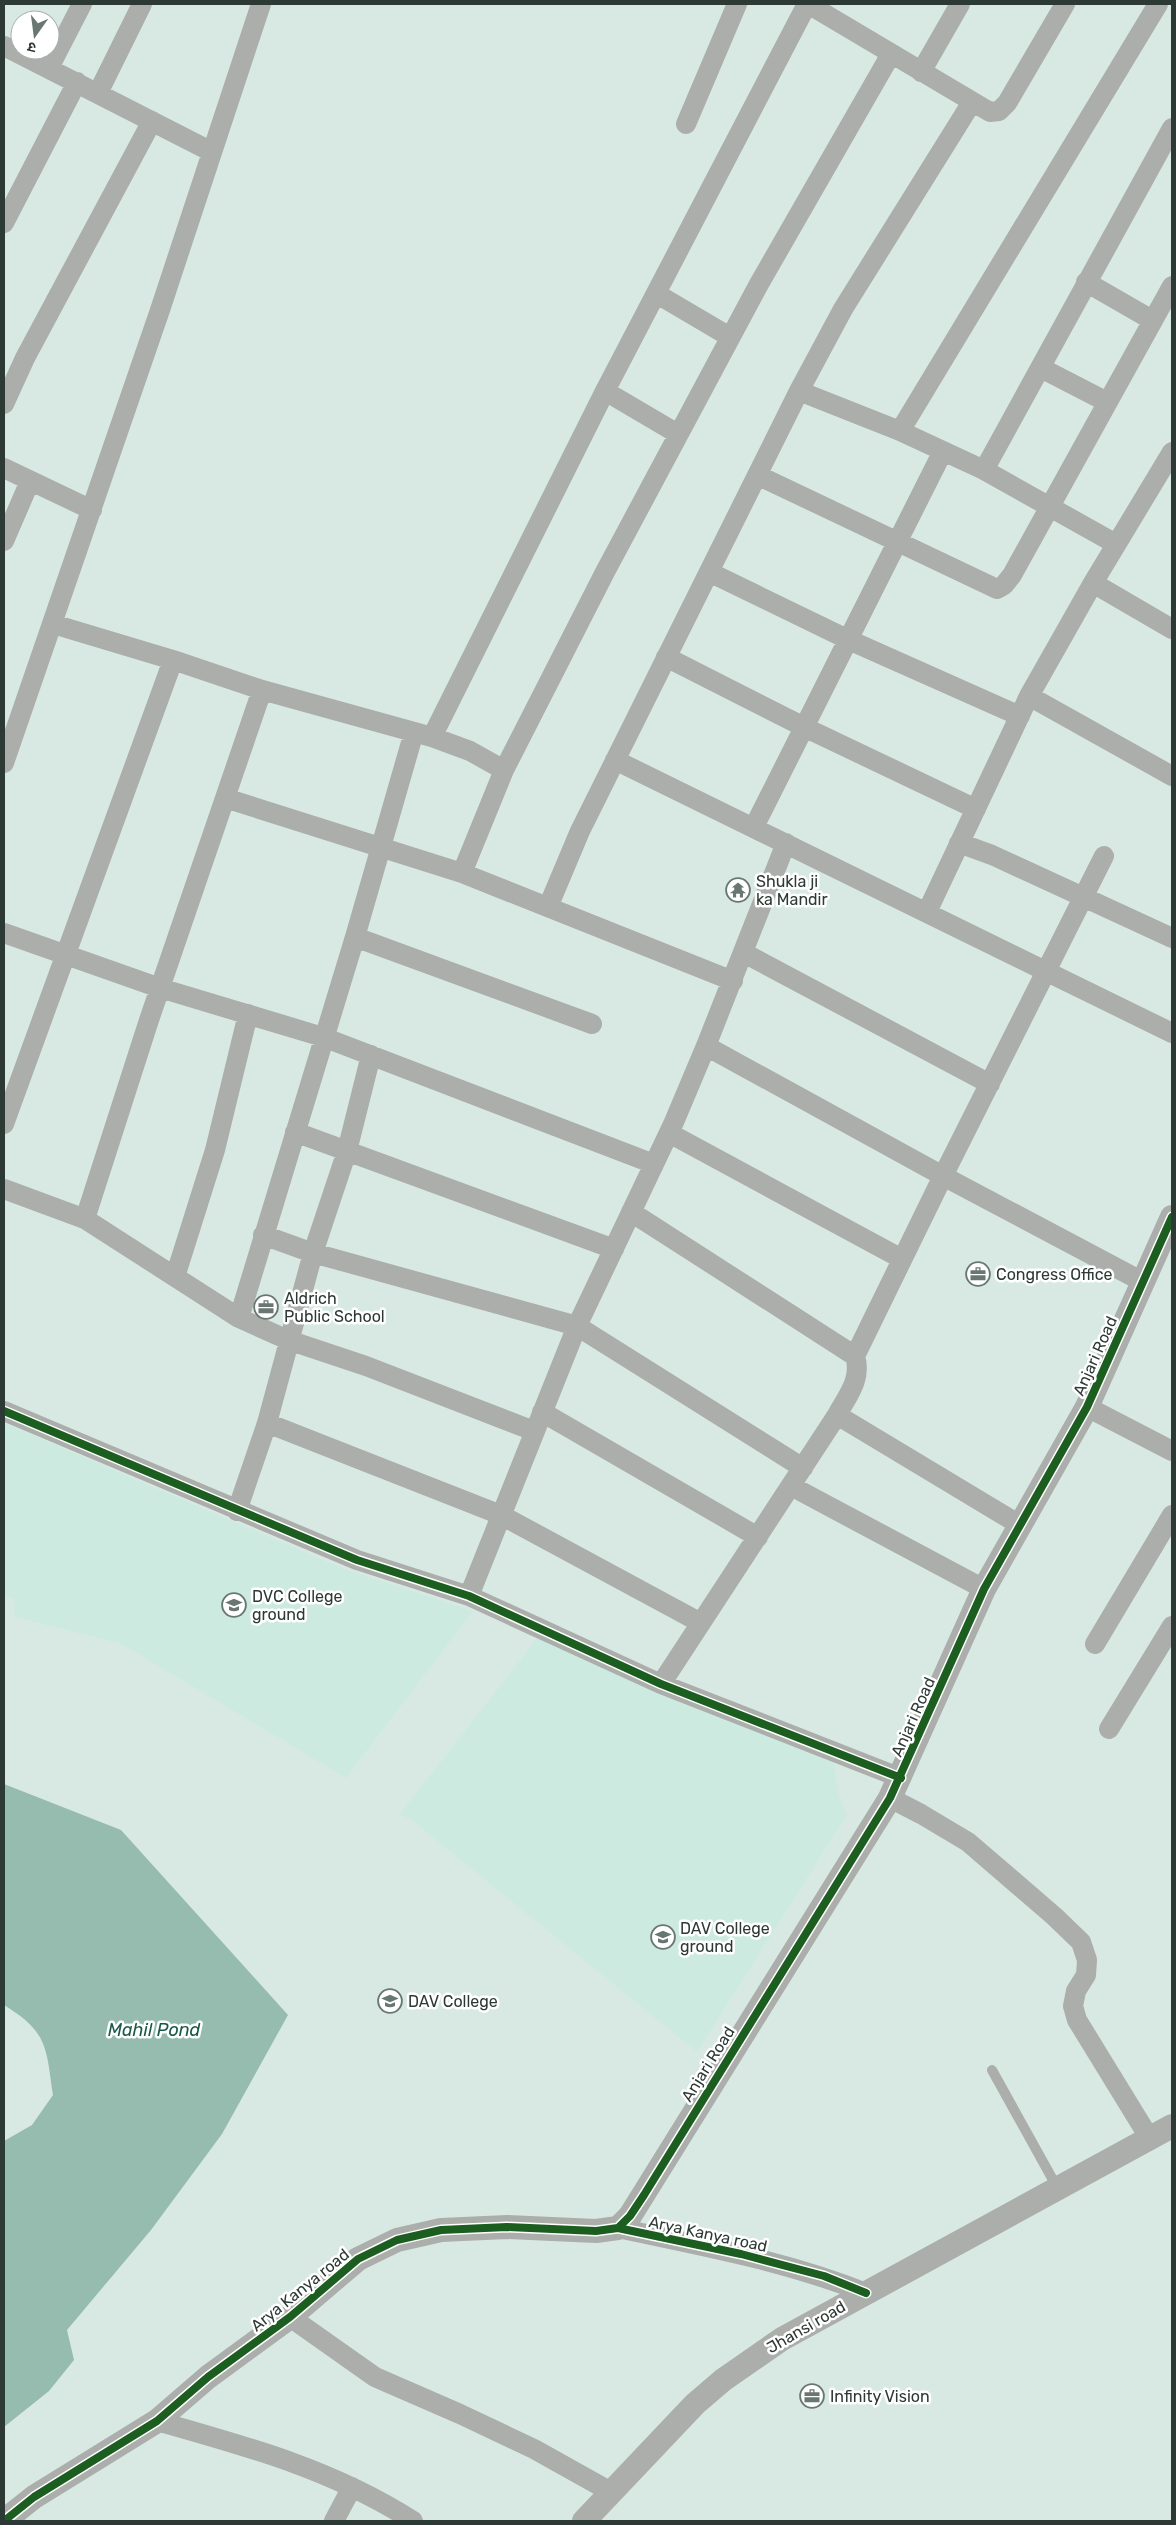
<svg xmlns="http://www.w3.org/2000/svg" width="1176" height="2525" font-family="Rubik,'Noto Sans Devanagari',sans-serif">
  <rect width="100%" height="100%" fill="#d8e9e3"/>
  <path fill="#cceae0" d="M4,1423L344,1569L473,1611L346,1778L122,1644L15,1617L13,1599L4,1596Z
    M539,1636L834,1762L838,1792L847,1815L697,2052L414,1822L400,1814Z"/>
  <path fill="#95bcaf" d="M4,1784L121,1830L288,2015L222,2134L151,2230L67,2330L74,2360L49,2391L4,2427V2141L32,2125L53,2095C46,2047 48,2032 4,2005Z"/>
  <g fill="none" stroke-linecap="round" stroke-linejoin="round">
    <path stroke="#abaeab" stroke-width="10" d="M992,2070L1058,2189"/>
    <path stroke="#abaeab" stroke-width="20" d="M808,4L990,112L999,111L1007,103L1065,4
      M4,46L212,152
      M49,68L82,4
      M921,72L960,4
      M98,93L142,4
      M686,124L737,4
      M4,223L77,82
      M1086,282L1152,320
      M657,294L730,337
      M1041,368L1107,402
      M605,391L678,434
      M799,391L900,431L984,470L1116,544
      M4,404L25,358L152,121
      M900,431L1158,4
      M4,468L92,510
      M984,470L1172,128
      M757,475L997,589L1004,585L1012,575L1172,286
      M4,541L30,481
      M709,572L849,640L1020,716
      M1093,583L1172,629
      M53,624L173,660L262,690L432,737L470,751L504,770
      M666,657L806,728L976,809
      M1029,696L1172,776
      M432,737L605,391L807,4
      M615,760L1172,1033
      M4,763L160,310L261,4
      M225,798L462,873L733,981
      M754,827L943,451
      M959,843L992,855L1172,938
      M462,873L504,770L605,572L759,284L891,54
      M548,907L580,831L799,391L843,309L972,102
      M927,912L1029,696L1093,583L1172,452
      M4,933L160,988L323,1037L654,1164
      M355,937L592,1024
      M744,953L990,1084
      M706,1046L943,1176L1143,1282
      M4,1124L173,660
      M295,1132L614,1249
      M669,1133L902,1259
      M4,1189L85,1219L239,1318L288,1340L366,1366L534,1431
      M631,1212L855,1356C862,1379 848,1395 837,1415L661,1684
      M85,1219L149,1020L262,690
      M263,1235L313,1253L577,1326L803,1468
      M175,1277L215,1150L248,1014
      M239,1318L355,937L414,732
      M855,1356L943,1176L1104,856
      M1087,1407L1172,1451
      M4,1411L357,1560L469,1596L661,1684L901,1778
      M542,1412L758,1537
      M837,1415L1020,1525
      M267,1423L501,1515L701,1623
      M791,1486L984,1589
      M237,1511L267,1423L313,1253L347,1151L371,1055
      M469,1596L577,1326L674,1122L706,1046L786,843
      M1095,1644L1172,1515
      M1109,1729L1172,1626
      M890,1798L921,1814L968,1842L1054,1916L1081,1942L1087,1960L1086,1975L1076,1991L1073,2006L1077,2020L1150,2139
      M618,2228C702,2246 786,2261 866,2293
      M290,2317L375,2377L460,2414L534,2449L611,2492
      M157,2421C246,2446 334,2470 413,2521
      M334,2521L352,2487"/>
    <path stroke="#abaeab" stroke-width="24" d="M4,2521L34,2497L157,2421L208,2377L290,2317L358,2259L397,2240L441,2230L507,2227L596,2231L618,2228L630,2216L890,1798L984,1589L1087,1407L1172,1217
      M584,2521L695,2404L723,2380L782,2339L1172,2126"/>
    <g stroke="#fff" stroke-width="11">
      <path id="cycleway" d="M4,1411L357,1560L469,1596L661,1684L901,1778
        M618,2228L630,2216L644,2195L890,1798L984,1589L1087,1407L1172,1217
        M4,2521L34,2497L157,2421L208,2377L290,2317L358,2259L397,2240L441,2230L507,2227L596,2231L618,2228L741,2254L824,2276L866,2293"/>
    </g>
    <use href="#cycleway" stroke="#1b5e20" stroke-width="8"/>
  </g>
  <defs>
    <g id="temple-ring" transform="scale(1.25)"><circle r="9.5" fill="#fff" stroke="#697772" stroke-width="1.5"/><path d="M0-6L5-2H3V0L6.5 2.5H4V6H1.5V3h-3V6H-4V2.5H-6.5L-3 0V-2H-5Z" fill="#697772"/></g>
    <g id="office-ring" transform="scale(1.25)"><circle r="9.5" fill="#fff" stroke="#697772" stroke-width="1.5"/><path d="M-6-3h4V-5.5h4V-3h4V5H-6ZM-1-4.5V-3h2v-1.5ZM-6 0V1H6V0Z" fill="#697772"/></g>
    <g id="university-ring" transform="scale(1.25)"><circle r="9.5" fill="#fff" stroke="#697772" stroke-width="1.5"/><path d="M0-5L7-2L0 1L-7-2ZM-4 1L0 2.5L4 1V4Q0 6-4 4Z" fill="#697772"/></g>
  </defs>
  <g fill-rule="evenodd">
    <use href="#temple-ring" x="738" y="890"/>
    <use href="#office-ring" x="978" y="1274"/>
    <use href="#office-ring" x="266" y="1307"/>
    <use href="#university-ring" x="234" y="1605"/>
    <use href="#university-ring" x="663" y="1937"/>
    <use href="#university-ring" x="390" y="2001"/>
    <use href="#office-ring" x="812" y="2396"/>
  </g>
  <g text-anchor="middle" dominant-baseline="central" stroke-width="5" stroke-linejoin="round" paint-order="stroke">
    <g font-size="16" fill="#2d3935" stroke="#fff" text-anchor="start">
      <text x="756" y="881">Shukla ji<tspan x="756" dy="18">ka Mandir</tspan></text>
      <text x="996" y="1274">Congress Office</text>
      <text x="284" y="1298">Aldrich<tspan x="284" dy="18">Public School</tspan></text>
      <text x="252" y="1596">DVC College<tspan x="252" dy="18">ground</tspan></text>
      <text x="680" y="1928">DAV College<tspan x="680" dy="18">ground</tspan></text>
      <text x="408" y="2001">DAV College</text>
      <text x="830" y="2396">Infinity Vision</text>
    </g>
    <g font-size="16" fill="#2d3935" stroke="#fff">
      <text transform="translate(1095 1356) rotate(-66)">Anjari Road</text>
      <text transform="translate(913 1717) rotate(-66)">Anjari Road</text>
      <text transform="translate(708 2064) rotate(-58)">Anjari Road</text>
      <text transform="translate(708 2234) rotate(12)">Arya Kanya road</text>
      <text transform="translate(300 2290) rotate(-39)">Arya Kanya road</text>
      <text transform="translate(806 2327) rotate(-30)">Jhansi road</text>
    </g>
    <g font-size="18" font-style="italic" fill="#195948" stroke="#fff">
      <text x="154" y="2030">Mahil Pond</text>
    </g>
  </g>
  <rect width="1176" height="2525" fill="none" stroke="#2d3935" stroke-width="10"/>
  <g transform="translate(35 35) rotate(194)"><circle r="24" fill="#ffffff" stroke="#abb0ae"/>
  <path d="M0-4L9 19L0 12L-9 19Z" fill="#697772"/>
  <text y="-8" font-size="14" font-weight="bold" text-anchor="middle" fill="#2d3935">उ</text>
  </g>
</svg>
